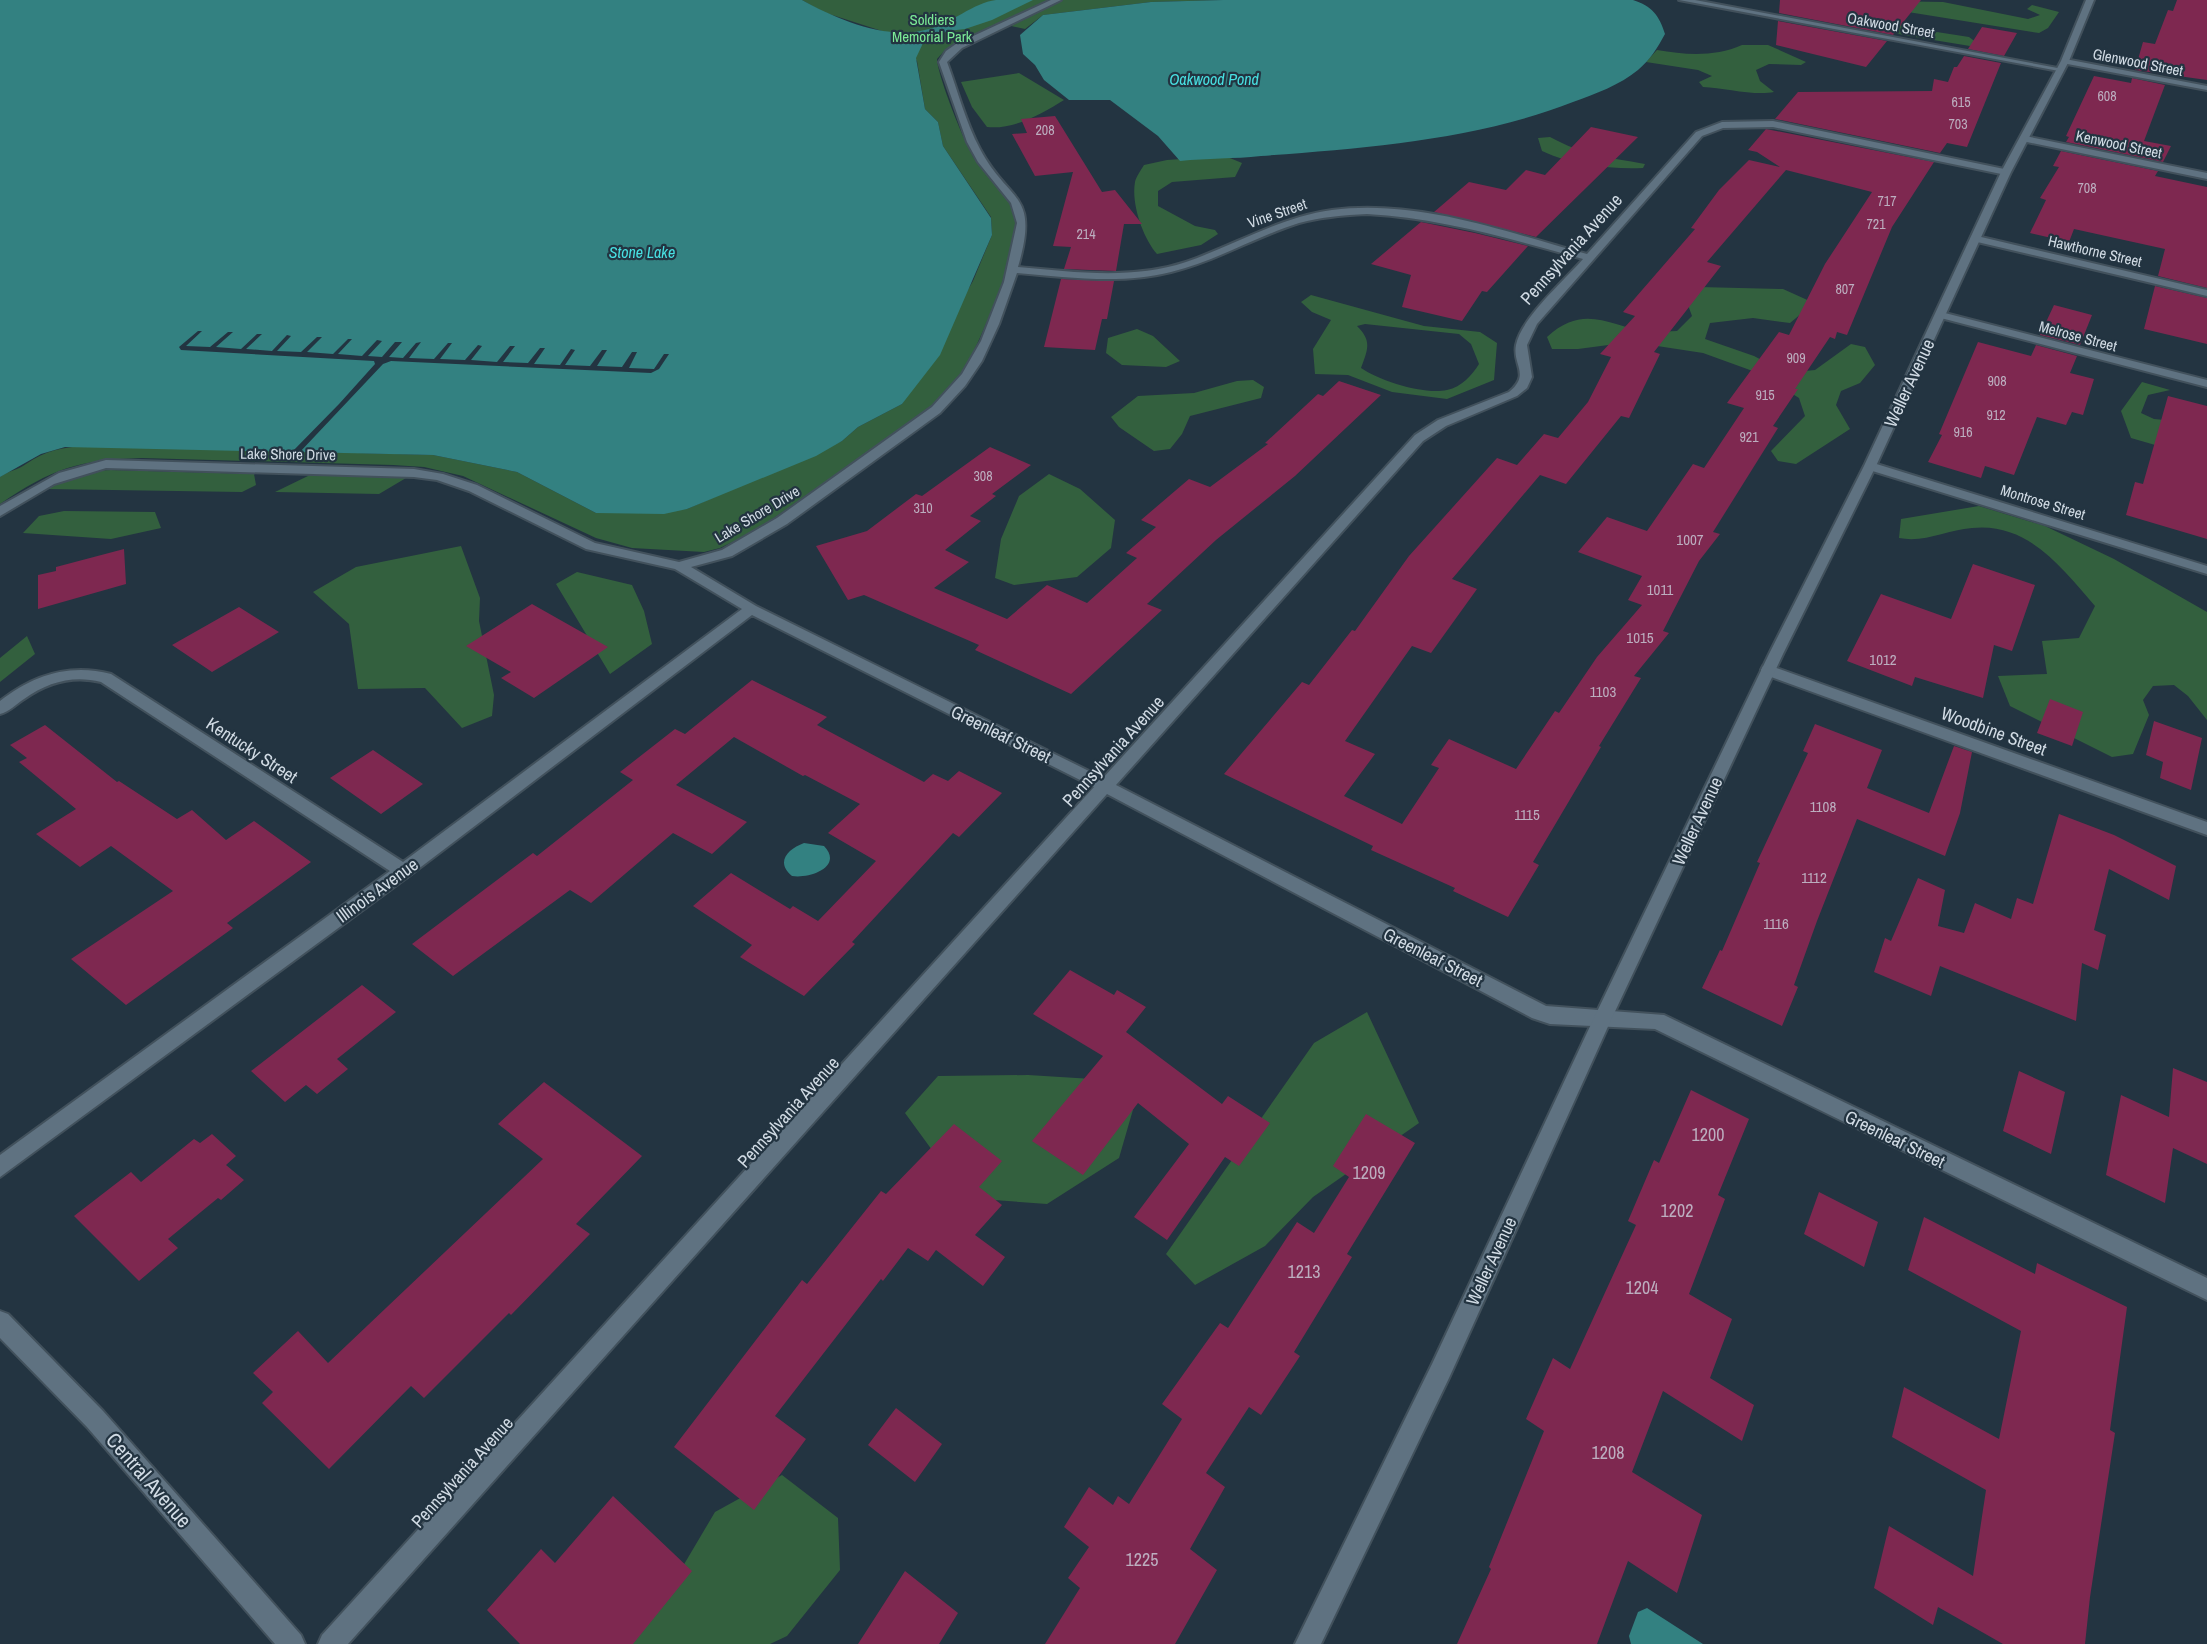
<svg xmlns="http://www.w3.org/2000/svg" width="2207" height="1644" font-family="'Archivo Narrow',sans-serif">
  <rect width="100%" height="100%" fill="#233441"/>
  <path fill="#33603e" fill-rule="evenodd" d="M802,0H1049L946,49L937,59C938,77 965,145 976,161C988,178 1007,193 1015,212C1025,238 979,346 963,371C952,389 935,403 919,417L755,531L720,548L704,552L632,548L596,538L463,476L424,467L393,465L142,458C78,460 53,468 0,504V477C8,471 18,470 26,464C45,451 62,447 85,446L433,455L517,472L596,513L687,509L842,441L858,427L902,404L973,281L992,235L991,217L943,146L938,122L925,109L917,61L885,32L823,12Z
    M1063,0H1223L1151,2L1043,15L1025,29L1011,26Z
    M1822,0L1943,2L2028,19L2040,15L2027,9L2032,5L2059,12L2048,28L2039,33L1908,12L1898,16L1911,28L1969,37L1977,43L1970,46L1903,35L1848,21Z
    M1742,45H1768L1806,62L1801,65L1769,64L1756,70L1760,81L1774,92C1755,96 1724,88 1703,87L1699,82L1712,76L1698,70L1646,62L1657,50C1686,55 1715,57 1742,45Z
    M1019,73L1064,100C1042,114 1013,130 987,127L972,107L961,82Z
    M1550,137C1585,156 1607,157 1645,164L1643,168C1610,169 1573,166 1542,151L1538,138Z
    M1225,156L1242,163L1235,177L1172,182L1158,191V206L1195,226L1215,230L1218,234L1201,245L1157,254C1143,238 1131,204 1135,182C1136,177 1141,170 1144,165L1167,160Z
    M1699,287L1783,289L1814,303L1790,323L1753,318L1710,323L1705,339L1754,356L1787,373L1815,370L1851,344L1865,347L1875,365L1860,383L1841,391L1836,405L1850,429L1796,464L1778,461L1771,451L1805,416L1799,398L1761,374L1703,353L1631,342L1578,349H1552L1547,337C1584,303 1609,326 1648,332C1657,333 1668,331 1677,331L1692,316L1684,294Z
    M1311,295L1424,326L1480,332L1497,343L1494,380L1447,399L1392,392L1348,375L1315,374L1313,349L1331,320L1312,312L1301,302ZM1365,324L1459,334L1471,344L1479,364C1472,375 1462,387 1447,390C1424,395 1380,381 1361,368C1368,349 1372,341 1357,326Z
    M1137,329L1153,336L1180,361L1166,367L1122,365L1106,353L1108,338Z
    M1253,380L1264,387L1261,398L1190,416L1182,434L1170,449L1154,451L1119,427L1111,417L1138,396L1194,393L1237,381Z
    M2142,382L2170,390L2148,395L2141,413L2154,419L2207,424V460L2131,438L2121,411Z
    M111,470L254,474L256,485L242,492L46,489L89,471Z
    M1049,474L1080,489L1115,520L1111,548L1077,577L1014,585L995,578L1001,539L1019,496Z
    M310,475L406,478L379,494L275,492Z
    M1979,506L2045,526L2114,559L2207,612V720L2188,696L2174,685L2153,686L2143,700L2149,715L2133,754L2112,757L2010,706L1998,676L2047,674L2042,641L2079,638L2095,606C2062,568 2028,522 1972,528C1946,530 1925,543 1899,538L1901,519Z
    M64,511L155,512L161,528L111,539L23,533L39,516Z
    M461,546L480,598L479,621L494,695L492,716L462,728L425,688L358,689L349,624L313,592L356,567Z
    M577,572L632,585L644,611L652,644L610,674L556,584Z
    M27,636L35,654L0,682V658Z
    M1367,1012L1419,1123L1313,1197L1265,1246L1195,1285L1166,1254L1314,1043Z
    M1028,1075L1141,1082L1119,1158L1047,1204L967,1198L905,1113L938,1076Z
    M782,1475L838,1518L840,1570L787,1636L770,1644H625L657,1610L715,1512Z"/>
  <path fill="#338181" d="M0,0H802C838,20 888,41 929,29C952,23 973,3 996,0C1008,0 1021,0 1033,0L992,20L965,29L948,31L924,41L916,58L925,109L938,122L943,146L991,218L992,235L940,355L902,404L858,427L842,441L816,456L687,509L664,514L596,513L517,472L433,455L65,447L41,454L0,477Z
    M1223,0H1633C1652,6 1659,15 1665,34C1658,47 1650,60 1638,70C1620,85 1595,94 1573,102C1476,140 1365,148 1261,156C1234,159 1207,158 1180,161L1158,136L1110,100H1069L1044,80L1035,65L1023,54L1020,35L1043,15L1151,2Z
    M804,843L824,846C844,867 809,879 792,876C775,862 788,849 804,843Z
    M1647,1608L1703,1644H1631L1629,1636L1638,1612Z"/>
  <path fill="#233441" d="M198,331H202L186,346L210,347L228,332H233L216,347L241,349L257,334H262L246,349L272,351L287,335L291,336L277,351L301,352L317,337H322L307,352L333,354L348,339H352L338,354L362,356L377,340L382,341L368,356L382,357L395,342H402L389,357L403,358L416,343L421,342L409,358L434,359L448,343H452L440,359L465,360L478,345L482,346L471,360L497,362L510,346H515L503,362L528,363L540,348H545L534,364L560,365L571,349L575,350L565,365L590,366L602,350H607L597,366L622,367L632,352H637L629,368L654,369L664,354H669L659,369L651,373L391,361L383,364L299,453H291L339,404L375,364L374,361L181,350L179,347Z"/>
  <path fill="#7e2850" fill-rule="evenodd" d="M1780,0H1921L1893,35L1779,13Z
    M2177,0H2207V80L2135,70L2143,42L2155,44L2168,10L2173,11Z
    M1778,21L1887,41L1866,67L1776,45Z
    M1982,27L2017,33L2004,56L1968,49Z
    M1964,56L2001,63L1967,147L1947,143L1940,153L1775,119L1798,92L1932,91L1934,79L1948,82L1954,67H1957Z
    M2094,76L2131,83L2132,78L2165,85L2144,141L2171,146L2163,162L2066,142L2069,137L2066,136Z
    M1055,116L1102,192L1115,190L1142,224H1124L1116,271L1064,269L1071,247L1053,246L1073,172L1035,176L1012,134L1027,133L1021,119Z
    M1591,127L1638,137L1536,237L1434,212L1469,182L1506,190L1526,170L1545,175Z
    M1766,129L1934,162L1892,227L1847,335L1837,332L1835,339L1830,337L1795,389H1798L1773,426L1778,428L1713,532L1720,534L1699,561L1663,631L1669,633L1634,676L1641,678L1599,746L1601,747L1533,862L1539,865L1508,917L1453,891L1455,888L1371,850L1373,846L1224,774L1302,682L1309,685L1352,630L1355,631L1409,556L1497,458L1517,465L1544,434L1558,438L1588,402L1611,357L1600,354L1635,316L1623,312L1695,229L1691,228L1719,190L1749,160L1780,167L1757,152L1748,150ZM1786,170L1872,192L1825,264L1789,335L1779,332L1727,403L1744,408L1704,468L1693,464L1647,531L1607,517L1578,552L1642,576L1628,600L1642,605L1597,657L1559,713L1555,711L1516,769L1449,739L1431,765L1439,768L1402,824L1344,796L1375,754L1345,741L1412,646L1431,653L1477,589L1452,579L1540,475L1566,484L1621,416L1629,418L1660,354L1654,352L1721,266L1707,262Z
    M2061,151L2158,171L2155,176L2207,187V288L2158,276L2165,249L2074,229L2069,242L2030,233L2046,200L2040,198L2059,167L2053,166Z
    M1421,222L1475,233L1528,246L1487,292L1482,291L1462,321L1402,307L1411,275L1371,264Z
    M1061,279L1114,281L1107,319H1102L1095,350L1044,347Z
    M2155,286L2207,298V344L2144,329Z
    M2054,305L2092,315L2080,345L2040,335Z
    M1978,342L2031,356L2036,345L2077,356L2070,373L2094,379L2083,415L2072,412L2066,425L2037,417L2014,475L1985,466L1981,478L1928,462L1942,435L1939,434Z
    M1339,381L1381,395L1295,476L1216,540L1147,604L1162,610L1071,694L975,650L979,645L864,595L848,600L816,546L867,531L916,494L922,496L990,447L1031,465L992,494L996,496L970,516L981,521L945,550L969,562L934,588L1007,619L1047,585L1087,603L1137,558L1126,553L1156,527L1141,520L1189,479L1210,487L1268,444L1265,443L1318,394L1323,396Z
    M2168,396L2207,406V539L2126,515L2135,482L2143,484Z
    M124,549L126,584L38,609V575L56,571V567Z
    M1973,564L2035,585L2012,651L1994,645L1983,698L1915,677L1912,686L1847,661L1881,594L1951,619Z
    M532,604L608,647L534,698L501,678L511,672L466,646Z
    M239,607L279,632L212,672L172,645Z
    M752,680L827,717L817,725L924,782L933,774L948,781L959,771L1002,793L959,837L953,833L852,942L855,944L804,996L740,957L752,945L693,906L731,873L790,909L793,906L818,921L876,861L828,833L860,804L805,775L803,776L734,737L676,785L747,822L712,854L673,833L591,903L570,890L453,976L412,944L533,853L537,856L633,780L620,772L675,729L685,734Z
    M2050,699L2083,712L2072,746L2037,733Z
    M2154,721L2202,738L2191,790L2160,778L2163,762L2146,755Z
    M1815,724L1882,750L1867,788L1929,813L1954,746L1972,752L1960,813L1945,856L1857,819L1817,921L1794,985L1798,987L1782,1026L1702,988L1720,950L1722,951L1760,863L1757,862L1808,753L1803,751Z
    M45,725L117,782L119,781L177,819L192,810L226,840L254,821L311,862L227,923L233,928L126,1005L71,959L173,891L111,846L80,867L36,834L76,809L19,762L27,758L10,745Z
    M373,750L423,784L381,814L330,778Z
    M2059,814L2114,835L2176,866L2169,900L2109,869L2094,930L2106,935L2098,970L2082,963L2076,1021L1940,966L1931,996L1874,972L1885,938L1891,941L1918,878L1945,890L1938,926L1964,933L1975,903L2011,919L2017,898L2033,904Z
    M1070,970L1114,995L1117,990L1146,1007L1126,1032L1222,1104L1228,1096L1270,1123L1239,1166L1225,1157L1167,1240L1134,1217L1189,1144L1138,1103L1083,1175L1032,1141L1103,1056L1033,1014Z
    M362,985L396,1012L337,1059L348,1069L317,1094L306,1085L285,1102L251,1071Z
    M2173,1068L2207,1082V1164L2173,1148L2165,1203L2106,1175L2121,1095L2169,1117Z
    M2019,1071L2065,1092L2051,1154L2003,1131Z
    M544,1082L642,1156L576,1224L590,1234L511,1315L509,1313L424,1398L411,1386L329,1469L262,1403L273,1392L253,1373L298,1331L328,1363L543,1159L498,1124Z
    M1691,1090L1749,1119L1718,1195L1725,1199L1689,1294L1732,1319L1710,1378L1754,1405L1742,1441L1663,1391L1632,1472L1702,1515L1677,1593L1628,1561L1597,1644H1457L1491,1569L1489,1567L1544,1431L1526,1419L1553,1358L1570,1369L1636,1225L1628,1221L1654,1160L1659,1163Z
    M1366,1114L1415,1143L1347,1254L1352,1257L1294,1352L1300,1356L1261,1415L1249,1407L1206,1473L1225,1487L1190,1549L1217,1570L1175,1644H1045L1080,1588L1068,1578L1089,1547L1064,1527L1089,1487L1113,1505L1118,1496L1129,1504L1182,1419L1162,1404L1220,1323L1228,1328L1297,1222L1314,1233L1349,1177L1333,1166Z
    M954,1124L1002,1161L979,1187L1002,1205L975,1235L1005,1257L983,1286L936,1250L928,1261L908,1248L883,1281L881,1279L775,1416L806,1439L754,1510L674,1447L802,1280L807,1284L881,1191L886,1194Z
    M212,1134L236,1156L226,1165L244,1180L221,1200L218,1198L168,1239L178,1248L139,1281L74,1216L131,1172L141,1182L194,1139L200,1143Z
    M1819,1192L1878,1222L1864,1267L1804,1234Z
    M1924,1217L2035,1274L2037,1263L2127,1307L2110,1430L2115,1433L2090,1597L2085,1644H2003L1938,1607L1933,1625L1874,1588L1889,1526L1973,1576L1986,1490L1892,1437L1904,1387L1999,1439L2021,1331L1908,1270Z
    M896,1408L942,1444L915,1482L868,1445Z
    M613,1496L692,1571L633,1644H520L487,1610L541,1549L555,1563Z
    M905,1571L958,1613L939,1644H858Z"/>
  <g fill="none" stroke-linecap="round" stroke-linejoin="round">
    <g stroke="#42515c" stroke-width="4">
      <path id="minor" d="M1051,0H1061L962,48L947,62C958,91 965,121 980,149C1009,204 1040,191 1018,267C1074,272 1132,280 1186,262C1235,245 1280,217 1332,210C1419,199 1505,232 1587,254L1696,132L1722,122L1773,121L2009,170V174L2006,175L1773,127L1723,128L1702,136L1537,324L1527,345L1532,377L1527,388L1517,396L1446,426L1423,441L1116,785L1546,1006L1664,1015L2207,1278V1300L1655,1029L1550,1024L1532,1018L1107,794L348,1644H318L322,1635L1094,787L752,615L409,876L0,1177V1155L390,871L101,682C73,675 48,682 24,699C16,704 9,712 0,714V701C33,675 70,663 111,674L403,862L742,609L675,569L586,549L469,491L437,480L414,477L106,468L54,484L0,516V506L59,473L106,460L414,469L443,474L477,485L595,543L679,562L722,550L777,518L932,407L962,374L981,341L1004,282L1017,223L1011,203L978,162L967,142L939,62L946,51L956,44ZM1367,214C1441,218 1511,239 1583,259C1565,280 1521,318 1516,345C1512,365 1531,374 1509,392L1438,420L1415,435L1103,778L756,606L691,567L732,556L787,524L940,413L965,386L982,361L999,324L1017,273C1067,277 1121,285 1171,272C1216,261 1255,237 1299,223C1321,217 1344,215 1367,214Z
        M1679,0H1695L2063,69L2059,71Z
        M2065,59L2207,86V90L2062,63Z
        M2025,136L2207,173V179L2022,141V137Z
        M1977,236L2207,290V296L1973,241L1972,239Z
        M1941,312L2207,380V387L1937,317V313Z
        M1870,462L2207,566V574L1866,469V463Z
        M1768,665L2207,822V835L1763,674L1761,670L1763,666Z
        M0,1311L8,1314L103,1411L301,1635L305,1644H275L87,1427L0,1338Z"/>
    </g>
    <g stroke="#42515c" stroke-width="4">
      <path id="tertiary" d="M2086,0H2094L2069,61L2011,172L1876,466L1783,654L1611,1020L1449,1378L1321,1644H1295L1433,1362L1593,1020L1769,654L1864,466L2001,172L2061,61Z"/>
    </g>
    <use href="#minor" fill="#5f7281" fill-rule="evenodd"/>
    <use href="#tertiary" fill="#5f7281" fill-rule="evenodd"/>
  </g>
  <g text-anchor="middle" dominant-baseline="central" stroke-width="4.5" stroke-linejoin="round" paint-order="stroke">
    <g font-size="14" fill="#bcaebf">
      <text x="2107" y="96">608</text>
      <text x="1961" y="102">615</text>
      <text x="1958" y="124">703</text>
      <text x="1045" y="130">208</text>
      <text x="2087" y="188">708</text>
      <text x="1887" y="201">717</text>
      <text x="1876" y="224">721</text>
      <text x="1086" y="234">214</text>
      <text x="1845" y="289">807</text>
      <text x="1796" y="358">909</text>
      <text x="1997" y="381">908</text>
      <text x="1765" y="395">915</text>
      <text x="1996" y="415">912</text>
      <text x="1963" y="432">916</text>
      <text x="1749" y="437">921</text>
      <text x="983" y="476">308</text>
      <text x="923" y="508">310</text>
    </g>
    <g font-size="15" fill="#7ceb97" stroke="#233441">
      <text x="932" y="19">Soldiers<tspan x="932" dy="17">Memorial Park</tspan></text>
    </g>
    <g font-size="15" fill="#d1dbe4" stroke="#233441">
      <text transform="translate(1891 25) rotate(10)">Oakwood Street</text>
      <text transform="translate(2138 62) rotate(11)">Glenwood Street</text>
      <text transform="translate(2119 144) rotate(12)">Kenwood Street</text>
      <text transform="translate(1277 213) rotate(-19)">Vine Street</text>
      <text transform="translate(2095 251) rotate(13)">Hawthorne Street</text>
      <text transform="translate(2078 336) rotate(15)">Melrose Street</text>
      <text transform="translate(288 454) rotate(1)">Lake Shore Drive</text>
      <text transform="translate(2043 502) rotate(17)">Montrose Street</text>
      <text transform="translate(757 514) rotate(-31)">Lake Shore Drive</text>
    </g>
    <g font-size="15" fill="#bcaebf">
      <text x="1690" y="539">1007</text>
      <text x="1660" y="589">1011</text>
      <text x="1640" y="637">1015</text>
      <text x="1883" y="659">1012</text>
      <text x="1603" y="691">1103</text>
      <text x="1823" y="806">1108</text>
      <text x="1527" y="814">1115</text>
      <text x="1814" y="877">1112</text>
      <text x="1776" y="923">1116</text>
    </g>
    <g font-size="16" font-style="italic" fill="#48e0e2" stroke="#233441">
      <text x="1214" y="79">Oakwood Pond</text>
      <text x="642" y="252">Stone Lake</text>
    </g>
    <g font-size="18" fill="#d1dbe4" stroke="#233441">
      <text transform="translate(1571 249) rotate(-48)">Pennsylvania Avenue</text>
      <text transform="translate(1909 383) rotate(-65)">Weller Avenue</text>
      <text transform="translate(1994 731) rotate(20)">Woodbine Street</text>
      <text transform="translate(1001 734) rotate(26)">Greenleaf Street</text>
      <text transform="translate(252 750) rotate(33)">Kentucky Street</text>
      <text transform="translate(1113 751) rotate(-48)">Pennsylvania Avenue</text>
      <text transform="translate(1697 821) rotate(-65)">Weller Avenue</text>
      <text transform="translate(377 890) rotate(-36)">Illinois Avenue</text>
      <text transform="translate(1433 957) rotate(27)">Greenleaf Street</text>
      <text transform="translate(788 1112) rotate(-48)">Pennsylvania Avenue</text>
      <text transform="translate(1895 1139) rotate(26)">Greenleaf Street</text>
      <text transform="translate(1491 1261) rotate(-65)">Weller Avenue</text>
      <text transform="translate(462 1472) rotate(-48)">Pennsylvania Avenue</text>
    </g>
    <g font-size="18" fill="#bcaebf">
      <text x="1708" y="1134">1200</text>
      <text x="1369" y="1172">1209</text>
      <text x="1677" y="1210">1202</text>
      <text x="1304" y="1271">1213</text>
      <text x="1642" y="1287">1204</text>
      <text x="1608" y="1452">1208</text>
      <text x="1142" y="1559">1225</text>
    </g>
    <g font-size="21" fill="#d1dbe4" stroke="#233441">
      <text transform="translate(149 1480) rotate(49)">Central Avenue</text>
    </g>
  </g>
</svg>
